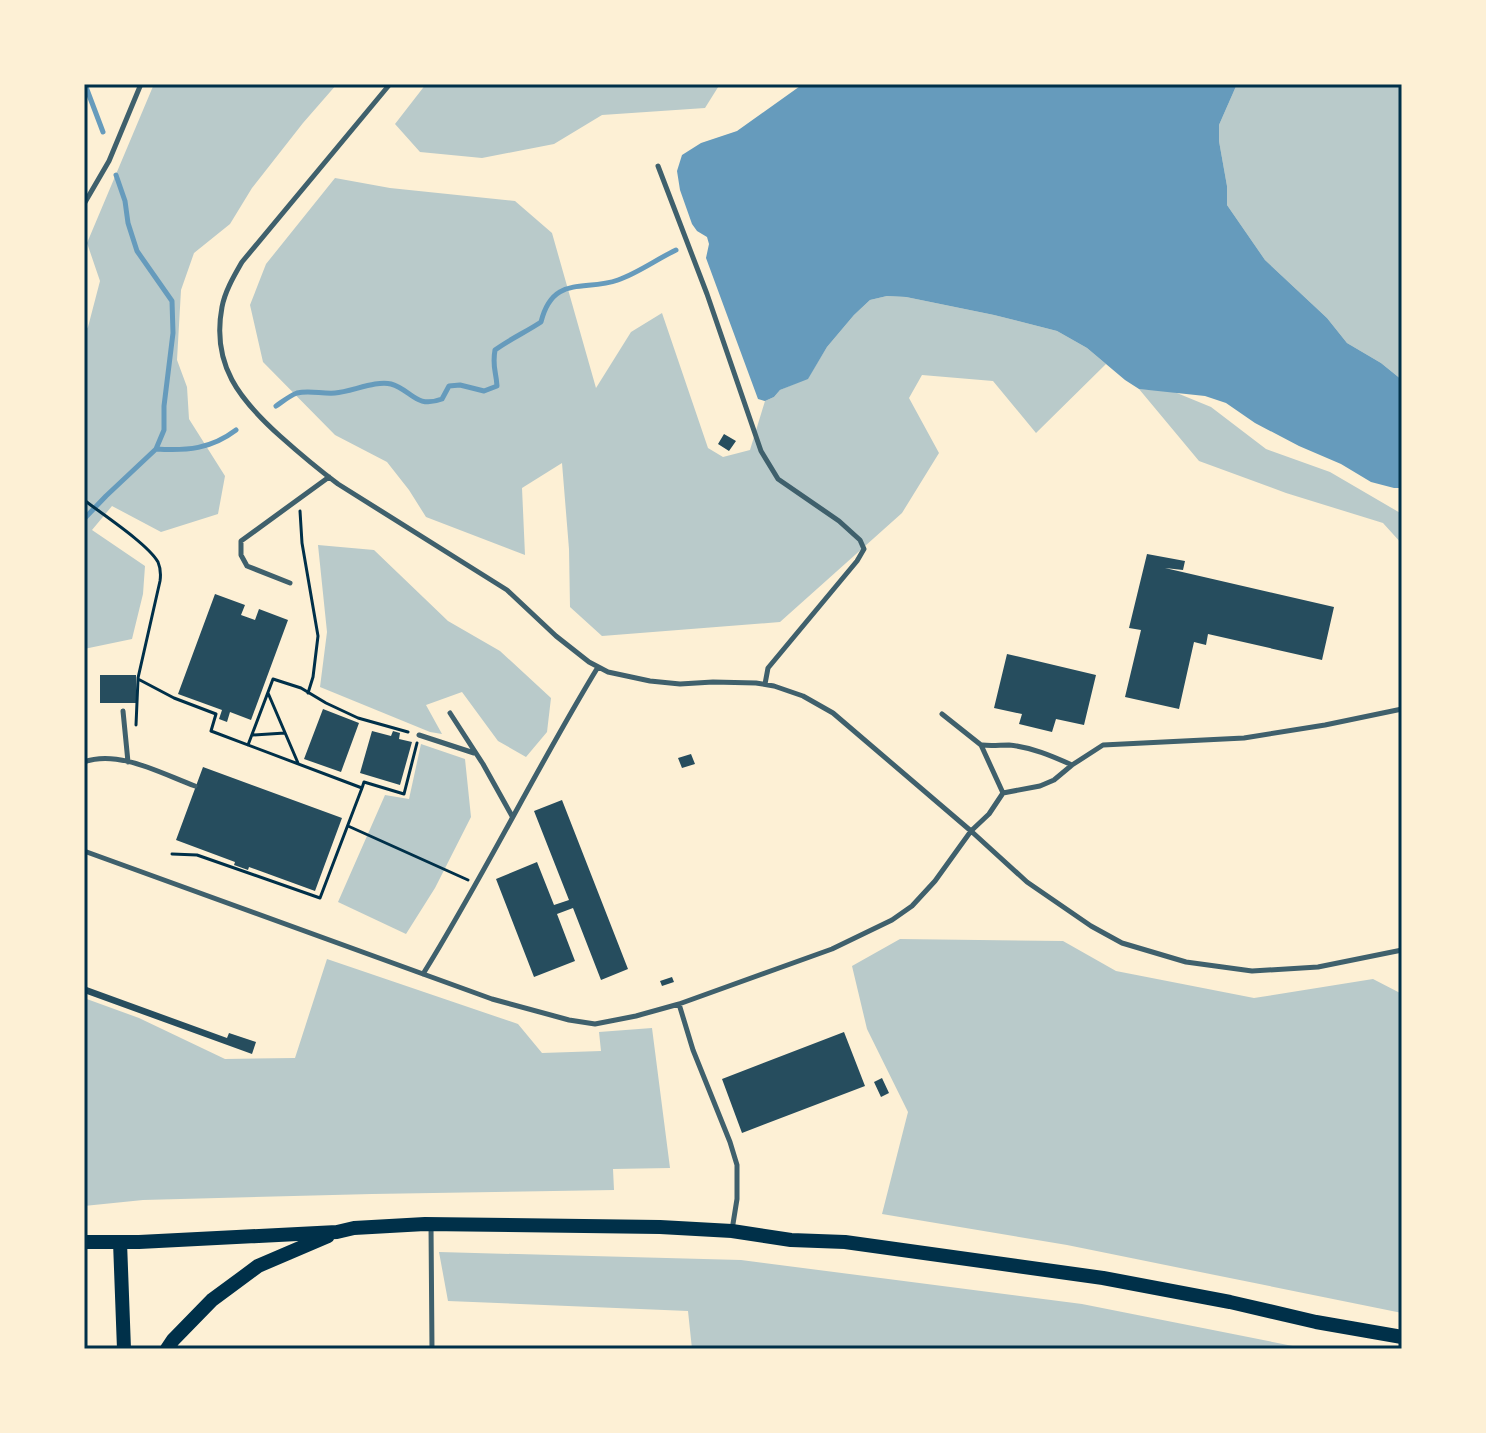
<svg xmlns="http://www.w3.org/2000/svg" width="1486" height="1433" font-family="'Nunito Sans',sans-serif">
  <rect width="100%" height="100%" fill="#fdf0d5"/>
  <path fill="#b9caca" d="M154,84H337L303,123L252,188L230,224L194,253L181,290L177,360L187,387L189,419L225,476L218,514L161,532L112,506L92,530L145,566L143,594L132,639L84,649V333L88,327L100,281L87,243Z
    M426,84H720L705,108L602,115L554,144L482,158L420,152L395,124Z
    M1237,84H1402V380L1381,363L1347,343L1327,318L1265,260L1227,205V186L1219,141V125Z
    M335,178L390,188L515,201L552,233L596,388L631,332L662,313L708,448L723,457L750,450L765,401L774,397L780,390L808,378L827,347L854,315L870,300L887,296L906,297L994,315L1057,331L1087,348L1106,364L1036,433L993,381L922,375L909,398L939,453L902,513L780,622L602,636L570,607L569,549L562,463L522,488L525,555L426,517L409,490L387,462L335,435L263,362L250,305L266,264Z
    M1139,389L1172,391L1211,407L1266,449L1330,472L1402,514V544L1383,523L1286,493L1199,461Z
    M318,545L374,550L448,621L500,651L551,698L547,732L526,757L498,741L462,692L426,705L442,734L430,732L320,687L327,632Z
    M421,744L465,759L471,817L435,888L406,934L338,902L385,795L409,799Z
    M900,939L1063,941L1116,971L1254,998L1373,979L1402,994V1313L1067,1245L882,1214L908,1112L867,1029L852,966Z
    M327,959L518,1024L542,1053L601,1051L599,1032L652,1028L670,1168L613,1169L614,1190L372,1194L143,1200L84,1206V998L139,1018L225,1059L295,1058Z
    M439,1252L741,1260L1082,1304L1308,1349H692L688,1311L448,1301Z"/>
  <path fill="#669bbc" d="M803,84H1237L1219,125V141L1227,186V205L1265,260L1327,318L1347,343L1381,363L1402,380V488H1394L1371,482L1341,464L1299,446L1255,423L1226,403L1205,396L1139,389L1125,380L1087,348L1057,331L994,315L906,297L887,296L870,300L854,315L827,347L808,379L780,390L774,397L765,401L758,399L706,258L709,244L707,237L697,231L692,224L680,190L677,171L682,155L701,143L737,131Z"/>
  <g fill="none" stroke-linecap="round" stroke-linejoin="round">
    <path stroke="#669bbc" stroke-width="5" d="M86,87L103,132
      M276,406C282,402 289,396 297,393C309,390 322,394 335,393C351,392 376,380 391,384C412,390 415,409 442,399L449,386L460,385L484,391L497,386C496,370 492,367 495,350C510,339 526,332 541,322C553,274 585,292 618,280C638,273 657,259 676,250
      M156,449C187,451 211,449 236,430
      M84,519L106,496L156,449L164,430V406L173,333L172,301L137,251L128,223L125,201L116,175"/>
  </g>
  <path fill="#264d5e" d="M724,434L736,441L729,451L718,444Z
    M1147,554L1185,561L1183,570L1165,568L1334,607L1322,660L1208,634L1206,645L1194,642L1179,709L1125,697L1141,630L1129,628Z
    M215,594L245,605L241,615L255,620L259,609L288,620L251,720L230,712L227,722L219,719L222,710L178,694Z
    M1007,654L1096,675L1084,725L1056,719L1052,732L1019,724L1022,714L994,708Z
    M100,675H136V703H100Z
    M323,709L359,723L341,772L304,759Z
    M372,731L391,736L393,731L400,733L399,739L412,742L400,785L360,773Z
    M691,754L695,764L682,768L678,758Z
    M203,767L342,818L315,891L249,867L248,870L234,865L235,862L176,840Z
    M562,800L628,969L601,980L573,908L557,914L575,961L534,977L496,879L537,862L554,905L569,900L534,811Z
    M672,977L674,982L662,986L660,981Z
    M84,986L227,1038L229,1033L256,1042L252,1054L84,993Z
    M844,1032L865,1086L742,1133L722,1079Z
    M882,1078L889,1093L881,1097L874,1082Z"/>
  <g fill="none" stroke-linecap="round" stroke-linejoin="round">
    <path stroke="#003049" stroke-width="3" d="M84,500C102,514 148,544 158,562C161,569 161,574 160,581L138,678
      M300,511L302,543L318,636L313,677L308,693
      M268,693L298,763
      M136,725L138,679L174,698L216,714L211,731L362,788L320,898L197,855L172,854
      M253,735L285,733
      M248,745L273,679L301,688L326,703L358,718L408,732
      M362,788L364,782L404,794L417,743
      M348,826L468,880"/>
    <path stroke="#3f606c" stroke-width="5" d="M390,84L242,262C234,276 225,291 222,307C211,365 240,400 280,436C299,453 318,469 338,484L507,590L556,636L589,662L608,672L650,681L680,684L713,682L756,683L774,686L803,696L833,713L971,831L1027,882L1091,926L1122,943L1186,962L1252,971L1318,967L1402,950
      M658,166L707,294L761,451L778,479L839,521L860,540L864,549L857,561L768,668L765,684
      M84,204L109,161L141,84
      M290,583L247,566L241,555V541L329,477
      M123,711L128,762
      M450,713L483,764L512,816
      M942,714L981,745L1003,793
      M419,735L474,753
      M982,745C991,746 1000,745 1009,745C1031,747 1052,756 1072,765
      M84,762C118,749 162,774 195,786
      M84,851L492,999L569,1020L595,1024L636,1016L679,1004L832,949L892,920L912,906L935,881L971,831L989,814L1003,793L1040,786L1054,780L1072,765L1103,745L1244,738L1325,725L1402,709
      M423,974C485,874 537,767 598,667
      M679,1004L693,1050L730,1142L737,1165V1199L732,1230
      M431,1225L432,1349"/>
    <path stroke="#003049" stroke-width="14" d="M84,1242H139L337,1232L354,1228L425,1224L660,1227L732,1231L791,1240L845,1242L1103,1278L1230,1302L1316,1322L1402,1337
      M120,1242L124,1349
      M167,1349L173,1340L212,1300L258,1266L328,1236"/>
  </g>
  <rect width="1486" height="1433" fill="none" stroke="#fdf0d5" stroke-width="172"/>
  <rect x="86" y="86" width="1314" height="1261" fill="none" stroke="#003049" stroke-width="3"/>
</svg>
